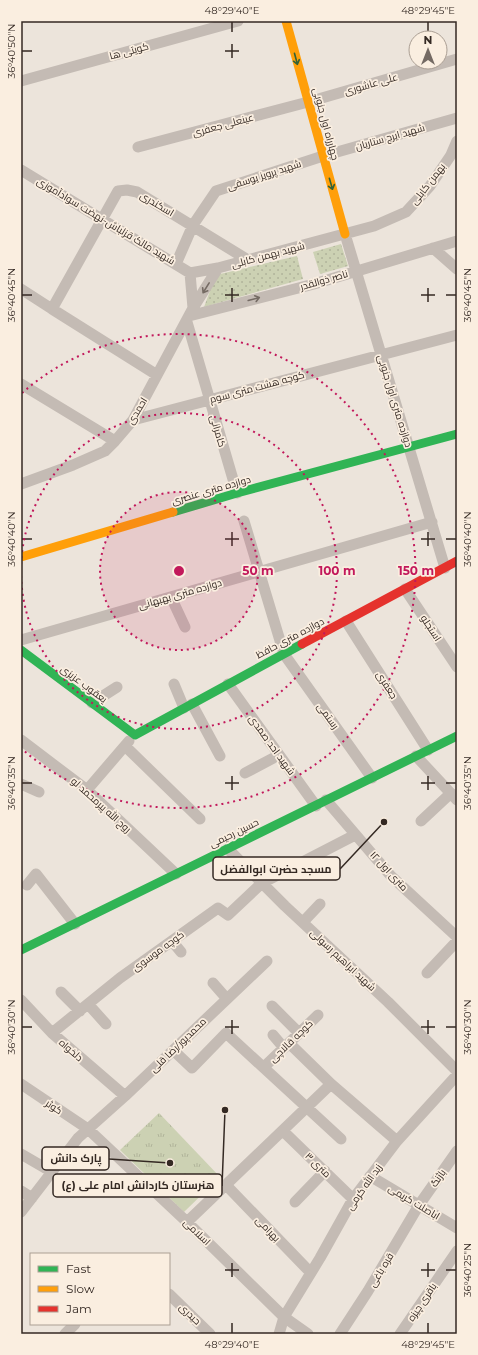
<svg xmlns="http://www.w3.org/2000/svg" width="478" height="1355" font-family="Montserrat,Cairo,sans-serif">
  <defs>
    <pattern id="grass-dots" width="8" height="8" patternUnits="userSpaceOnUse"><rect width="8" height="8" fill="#ccd1b3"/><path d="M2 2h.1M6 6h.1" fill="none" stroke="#b0b39a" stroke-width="1.8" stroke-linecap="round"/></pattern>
    <pattern id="park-tufts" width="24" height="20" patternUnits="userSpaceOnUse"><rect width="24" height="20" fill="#ccd1b3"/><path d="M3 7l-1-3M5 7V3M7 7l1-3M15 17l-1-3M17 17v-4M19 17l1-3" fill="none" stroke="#b0b39a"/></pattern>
  </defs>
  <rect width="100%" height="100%" fill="#ece4db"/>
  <path fill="url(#grass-dots)" d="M341,244L348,266L320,274L313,252Z
    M297,256L303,279L204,307L216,275Z"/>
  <path fill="url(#park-tufts)" d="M159,1113L220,1177L184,1212L120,1150Z"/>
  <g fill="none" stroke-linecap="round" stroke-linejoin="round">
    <path stroke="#c4bbb4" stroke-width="11" d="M21,81L238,21
      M138,147L308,102L457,59
      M21,170L190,273
      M345,234L445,568
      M433,248L457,269
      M176,264L193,225L216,191L323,156L457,118
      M190,273L218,268L374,226L406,212L430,186L451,155L457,141
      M190,273L193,308
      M21,289L52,309L118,191L127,190L137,192L248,260
      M52,309L157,375
      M189,316L314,284L457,241
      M187,322L237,493
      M21,384L115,441
      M133,420L457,335
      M21,484L73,465L105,451L115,441L133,420L193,308L218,268
      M244,521L284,654L372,778
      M405,589L457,667
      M171,597L185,627
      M346,621L428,750
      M21,640L432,522
      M174,684L184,708
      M228,684L316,806
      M92,703L117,687
      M192,704L220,756
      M21,740L87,790L176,874
      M125,746L200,819
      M416,756L457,800
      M245,773L279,755
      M21,784L39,792
      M87,790L129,741
      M326,800L391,876L457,937
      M421,821L451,793
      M228,849L285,906L388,1002L457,1071
      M27,885L36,874L75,924
      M303,922L320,904
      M172,941L181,952
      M427,973L457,941
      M213,983L227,999
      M61,992L80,1011
      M21,1000L52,1033L125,1096
      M88,1004L106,1024
      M272,1006L299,1033
      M52,1033L120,978L218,908L228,915L262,883L355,835
      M273,1035L284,1048
      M289,1043L331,1084
      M173,1050L192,1068L226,1033L341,1139
      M264,1067L318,1015
      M21,1084L88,1129L187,1222L284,1317L308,1334
      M283,1131L353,1199
      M21,1154L52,1172
      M370,1176L457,1228
      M226,1185L311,1273
      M21,1191L32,1198
      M295,1202L325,1171
      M21,1212L78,1138L125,1096L267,961
      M187,1222L331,1084L397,1141
      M169,1294L210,1334
      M65,1334L75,1324
      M279,1334L284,1317L320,1258L353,1199L397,1141L457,1075
      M340,1334L368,1291L419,1205L457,1151
      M400,1334L457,1251"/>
    <path stroke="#30b455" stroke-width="9" d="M173,512L237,493L457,434
      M21,650L135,735L302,644
      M21,950L457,736"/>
    <path stroke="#ff9f0a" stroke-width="9" d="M286,21L345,234
      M21,557L173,512"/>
    <path stroke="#e5322d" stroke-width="9" d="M302,644L457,561"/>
  </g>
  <defs><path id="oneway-shaft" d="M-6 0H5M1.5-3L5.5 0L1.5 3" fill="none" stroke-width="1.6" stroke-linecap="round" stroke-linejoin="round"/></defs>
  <g stroke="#326137">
    <use href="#oneway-shaft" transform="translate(296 59) rotate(75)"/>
    <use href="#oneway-shaft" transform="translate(331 184) rotate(74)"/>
  </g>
  <g stroke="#756b64">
    <use href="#oneway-shaft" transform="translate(206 288) rotate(122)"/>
    <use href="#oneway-shaft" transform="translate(254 299) rotate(-15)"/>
  </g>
  <path fill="none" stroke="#342923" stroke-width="1.5" d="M232,22V32M428,22V32M232,44V58M22,51H32M225,51H239M232,288V302M428,288V302M22,295H32M225,295H239M421,295H435M446,295H456M232,532V546M428,532V546M22,539H32M225,539H239M421,539H435M446,539H456M232,776V790M428,776V790M22,783H32M225,783H239M421,783H435M446,783H456M232,1020V1034M428,1020V1034M22,1027H32M225,1027H239M421,1027H435M446,1027H456M232,1263V1277M428,1263V1277M225,1270H239M421,1270H435M446,1270H456M232,1323V1333M428,1323V1333"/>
  <circle cx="179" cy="571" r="79" fill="#c2185b" fill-opacity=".12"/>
  <g fill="none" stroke="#c2185b" stroke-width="2" stroke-dasharray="2 4">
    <circle cx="179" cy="571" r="79"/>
    <path d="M21 570A158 158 0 1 1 21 572"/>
    <path d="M22 393A237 237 0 1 1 22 749"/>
  </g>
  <g text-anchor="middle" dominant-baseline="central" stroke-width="3.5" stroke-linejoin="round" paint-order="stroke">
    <g font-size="10" fill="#342923" stroke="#faeee0">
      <text transform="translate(129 51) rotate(-15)">کویتی ها</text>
      <text transform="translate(371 84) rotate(-16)">علی عاشوری</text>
      <text transform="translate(326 124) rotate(75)">چهارراه اول جنوبی</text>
      <text transform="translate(223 125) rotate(-15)">عینعلی جعفری</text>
      <text transform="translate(390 137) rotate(-16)">شهید ایرج ستاریان</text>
      <text transform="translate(264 175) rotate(-18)">شهید پرویز یوسفی</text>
      <text transform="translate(428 184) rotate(-52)">بهمن کابلی</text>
      <text transform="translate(157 204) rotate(31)">اسکندری</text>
      <text transform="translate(106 221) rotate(31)">شهید مالک قزلباش-نهضت سوادآموزی</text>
      <text transform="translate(268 255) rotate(-15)">شهید بهمن کابلی</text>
      <text transform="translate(324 280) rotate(-16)">ناصر ذوالقدر</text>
      <text transform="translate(257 387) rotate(-15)">کوچه هشت متری سوم</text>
      <text transform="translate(395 401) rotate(73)">دوازده متری اول جنوبی</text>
      <text transform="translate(137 411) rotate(-59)">احمدی</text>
      <text transform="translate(218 431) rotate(74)">کامرانی</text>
      <text transform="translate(211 490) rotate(-16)">دوازده متری عنصری</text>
      <text transform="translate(180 594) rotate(-16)">دوازده متری بهبهانی</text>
      <text transform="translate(431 628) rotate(57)">استجلو</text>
      <text transform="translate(290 638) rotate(-28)">دوازده متری حافظ</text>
      <text transform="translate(84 684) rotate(37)">یعقوب عزیزی</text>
      <text transform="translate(387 685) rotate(58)">جعفری</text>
      <text transform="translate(328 716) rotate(54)">رستمی</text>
      <text transform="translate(272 745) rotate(54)">شهید احد صمدی</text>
      <text transform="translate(101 805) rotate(42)">روح الله پیرمحمد لو</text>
      <text transform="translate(234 833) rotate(-26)">حسین رحیمی</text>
      <text transform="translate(389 871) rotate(47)">۱۲ متری اول</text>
      <text transform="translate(158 951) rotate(-36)">کوچه موسوی</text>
      <text transform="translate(343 960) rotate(43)">شهید ابراهیم رسولی</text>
      <text transform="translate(291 1041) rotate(-44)">کوچه قالاچی</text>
      <text transform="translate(178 1045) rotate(-44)">محمدپور/رضا قلی</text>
      <text transform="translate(71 1050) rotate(41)">دلخواه</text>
      <text transform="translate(54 1107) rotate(33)">کوثر</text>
      <text transform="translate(318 1165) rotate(44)">۳ متری</text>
      <text transform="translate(438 1178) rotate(-55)">باژنگ</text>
      <text transform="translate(364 1187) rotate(-55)">زید الله کرمی</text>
      <text transform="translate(414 1202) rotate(31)">اباصلت کریمی</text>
      <text transform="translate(268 1229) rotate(46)">بهرامی</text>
      <text transform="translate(197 1232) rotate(44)">اسلامی</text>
      <text transform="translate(381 1270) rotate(-59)">قره باغی</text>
      <text transform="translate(422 1302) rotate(-56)">باقری چیزه</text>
      <text transform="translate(190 1314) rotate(44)">حیدری</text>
    </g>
  </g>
  <circle cx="179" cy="571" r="6" fill="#c2185b" stroke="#faeee0" stroke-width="2"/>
  <g font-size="12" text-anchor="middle" font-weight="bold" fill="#c2185b" stroke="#faeee0" stroke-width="3.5" stroke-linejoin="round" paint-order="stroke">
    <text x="258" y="575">50 m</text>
    <text x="337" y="575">100 m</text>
    <text x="416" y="575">150 m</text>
  </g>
  <path fill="none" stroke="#342923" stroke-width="1.5" d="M384 822L340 869M170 1163L109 1159M225 1110L222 1186"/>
  <g fill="#342923" stroke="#faeee0" stroke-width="1.5">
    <circle cx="384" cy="822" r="4"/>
    <circle cx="170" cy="1163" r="4"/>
    <circle cx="225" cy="1110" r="4"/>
  </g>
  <g fill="#faeee0" stroke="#342923" stroke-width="1.5">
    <rect x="213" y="857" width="127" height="23" rx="4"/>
    <rect x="42" y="1147" width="67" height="23" rx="4"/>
    <rect x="53" y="1174" width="169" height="23" rx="4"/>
  </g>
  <g font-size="11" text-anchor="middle" font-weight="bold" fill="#342923">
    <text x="276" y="873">مسجد حضرت ابوالفضل</text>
    <text x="76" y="1162">پارک دانش</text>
    <text x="138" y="1189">هنرستان کاردانش امام علی (ع)</text>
  </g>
  <rect width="478" height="1355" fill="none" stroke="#faeee0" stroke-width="44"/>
  <rect x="30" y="1253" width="140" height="72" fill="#faeee0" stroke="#ab9f94"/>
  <rect x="38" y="1266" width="20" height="6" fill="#30b455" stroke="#ab9f94"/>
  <text x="66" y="1273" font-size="12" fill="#342923">Fast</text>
  <rect x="38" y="1286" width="20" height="6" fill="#ff9f0a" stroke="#ab9f94"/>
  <text x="66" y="1293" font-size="12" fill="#342923">Slow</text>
  <rect x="38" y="1306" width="20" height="6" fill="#e5322d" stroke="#ab9f94"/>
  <text x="66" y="1313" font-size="12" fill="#342923">Jam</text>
  <g transform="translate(428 50)"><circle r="19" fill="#faeee0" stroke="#ab9f94"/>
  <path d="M0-3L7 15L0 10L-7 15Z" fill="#746a63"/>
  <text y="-6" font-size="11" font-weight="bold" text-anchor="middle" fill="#342923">N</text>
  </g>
  <rect x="22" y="22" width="434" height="1311" fill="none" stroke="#342923" stroke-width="1.5"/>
  <g font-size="10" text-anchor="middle" fill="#342923">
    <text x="232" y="14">48°29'40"E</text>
    <text x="428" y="14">48°29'45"E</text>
    <text transform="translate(11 51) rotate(-90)" y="4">36°40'50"N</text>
    <text transform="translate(11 295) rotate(-90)" y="4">36°40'45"N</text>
    <text transform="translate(467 295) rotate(-90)" y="4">36°40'45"N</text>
    <text transform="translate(11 539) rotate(-90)" y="4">36°40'40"N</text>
    <text transform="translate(467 539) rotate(-90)" y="4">36°40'40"N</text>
    <text transform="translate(11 783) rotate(-90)" y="4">36°40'35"N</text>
    <text transform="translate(467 783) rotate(-90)" y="4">36°40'35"N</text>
    <text transform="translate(11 1027) rotate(-90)" y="4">36°40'30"N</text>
    <text transform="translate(467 1027) rotate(-90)" y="4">36°40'30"N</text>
    <text transform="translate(467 1270) rotate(-90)" y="4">36°40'25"N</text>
    <text x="232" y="1348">48°29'40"E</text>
    <text x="428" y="1348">48°29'45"E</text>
  </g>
</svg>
